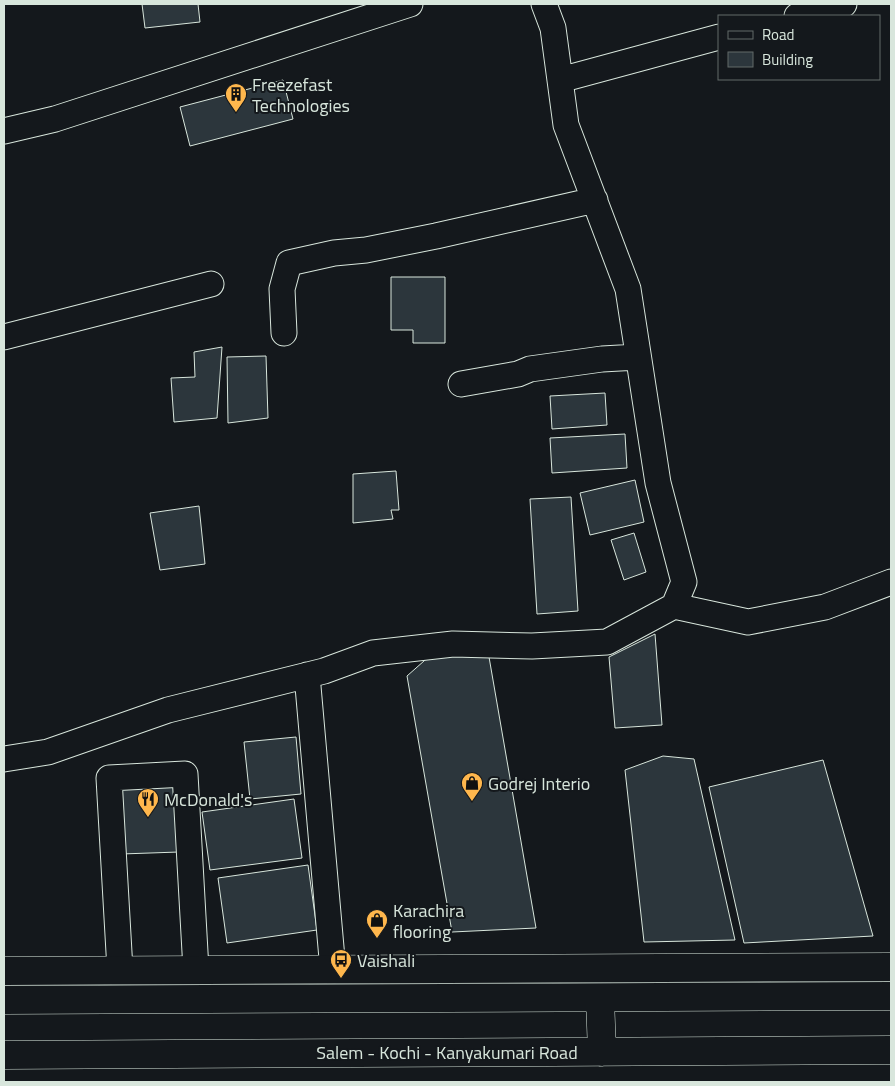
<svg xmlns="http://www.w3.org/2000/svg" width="895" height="1086" font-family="'Titillium Web',sans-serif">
  <rect width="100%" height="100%" fill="#14181c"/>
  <path fill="#2c363c" stroke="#d8e6dc" d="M142,4H198L200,22L145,28Z
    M283,80L293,119L190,146L180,107Z
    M391,277H445V343H413V330H391Z
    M222,347L217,418L174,422L171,378L195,377L194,352Z
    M266,356L268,418L228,423L227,357Z
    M605,393L607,425L552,429L550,396Z
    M625,434L627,468L552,473L550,438Z
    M396,471L399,510H391L393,519L353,523V474Z
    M635,480L644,522L590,535L580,493Z
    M571,497L578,611L537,614L530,499Z
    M199,506L205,564L160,570L150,513Z
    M634,533L646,572L624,580L611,540Z
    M655,634L662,725L615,728L609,657Z
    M433,653L489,657L536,928L452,932L407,676Z
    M296,737L301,794L250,799L244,742Z
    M663,756L694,759L735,940L644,942L625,770Z
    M823,760L873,936L744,943L709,787Z
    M176,782L179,852L121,854L118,784Z
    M294,799L302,858L210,870L202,812Z
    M308,865L317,930L227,943L218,878Z"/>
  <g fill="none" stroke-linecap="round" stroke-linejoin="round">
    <g stroke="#d8e6dc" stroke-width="27">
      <path id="street" d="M797,16L844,4
        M560,80L719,37
        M4,131L55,119L410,4
        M284,333L282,289L289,263L334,253L366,250L436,236L595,200
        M4,337L211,284
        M461,384L518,374L530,369L602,359L638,357
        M674,606L748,622L825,607L891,582
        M307,675L333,970
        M4,759L48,752L168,710L324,671L373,653L453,644L532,646L607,642L674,606L684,582L658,483L628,289L566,125L553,28L544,4
        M120,970L109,778L185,774L196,970"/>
    </g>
    <g stroke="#d8e6dc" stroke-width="29">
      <path id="secondary" d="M4,971L891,967"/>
    </g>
    <g stroke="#d8e6dc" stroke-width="29">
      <path id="highway" d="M600,998L602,1052
        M4,1000L891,996
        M4,1055L891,1050"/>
    </g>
    <use href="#street" stroke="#14181c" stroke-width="25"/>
    <use href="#secondary" stroke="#14181c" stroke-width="28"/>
    <use href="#highway" stroke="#14181c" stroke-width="28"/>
  </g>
  <defs>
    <g id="building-pin" transform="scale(1.125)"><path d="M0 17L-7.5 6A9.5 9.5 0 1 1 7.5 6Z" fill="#ffb74d" stroke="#14181c"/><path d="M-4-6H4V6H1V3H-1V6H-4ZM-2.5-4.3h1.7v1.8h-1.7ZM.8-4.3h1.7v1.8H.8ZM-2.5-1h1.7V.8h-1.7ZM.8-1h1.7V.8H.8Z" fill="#111"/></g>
    <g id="shop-pin" transform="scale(1.125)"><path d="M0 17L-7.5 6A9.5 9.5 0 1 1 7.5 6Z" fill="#ffb74d" stroke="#14181c"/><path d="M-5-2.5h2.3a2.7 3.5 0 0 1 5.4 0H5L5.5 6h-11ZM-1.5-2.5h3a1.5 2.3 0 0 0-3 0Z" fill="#111"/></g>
    <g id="restaurant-pin" transform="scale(1.125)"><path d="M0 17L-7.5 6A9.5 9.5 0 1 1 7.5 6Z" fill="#ffb74d" stroke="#14181c"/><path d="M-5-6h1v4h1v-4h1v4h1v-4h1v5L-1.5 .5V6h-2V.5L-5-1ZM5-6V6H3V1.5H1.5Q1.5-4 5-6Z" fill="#111"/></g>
    <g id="bus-pin" transform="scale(1.125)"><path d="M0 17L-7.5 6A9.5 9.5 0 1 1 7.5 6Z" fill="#ffb74d" stroke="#14181c"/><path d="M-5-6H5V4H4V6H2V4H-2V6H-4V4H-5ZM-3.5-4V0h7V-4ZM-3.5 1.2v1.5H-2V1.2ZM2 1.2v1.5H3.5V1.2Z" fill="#111"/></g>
  </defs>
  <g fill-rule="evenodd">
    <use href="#building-pin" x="236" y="94"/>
    <use href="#shop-pin" x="472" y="783"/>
    <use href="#restaurant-pin" x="148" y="799"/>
    <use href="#shop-pin" x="377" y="920"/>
    <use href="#bus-pin" x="341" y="960"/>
  </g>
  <g text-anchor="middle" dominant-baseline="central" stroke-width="4" stroke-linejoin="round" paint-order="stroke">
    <g font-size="18" fill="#d8e6dc" stroke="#14181c" text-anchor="start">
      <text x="252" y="84">Freezefast<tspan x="252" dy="21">Technologies</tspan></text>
      <text x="488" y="783">Godrej Interio</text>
      <text x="164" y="799">McDonald's</text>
      <text x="393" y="910">Karachira<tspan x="393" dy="21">flooring</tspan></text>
      <text x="357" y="960">Vaishali</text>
    </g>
    <g font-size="18" fill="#d8e6dc" stroke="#14181c">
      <text x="447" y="1052">Salem - Kochi - Kanyakumari Road</text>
    </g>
  </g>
  <rect width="895" height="1086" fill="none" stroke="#d8e6dc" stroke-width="10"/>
  <rect x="718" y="15" width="162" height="65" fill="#14181c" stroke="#626a69"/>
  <rect x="728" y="31" width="25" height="8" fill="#14181c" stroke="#626a69"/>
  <text x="762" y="40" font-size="15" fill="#d8e6dc">Road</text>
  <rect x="728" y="52" width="25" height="15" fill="#2c363c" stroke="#626a69"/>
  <text x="762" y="65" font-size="15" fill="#d8e6dc">Building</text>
</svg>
